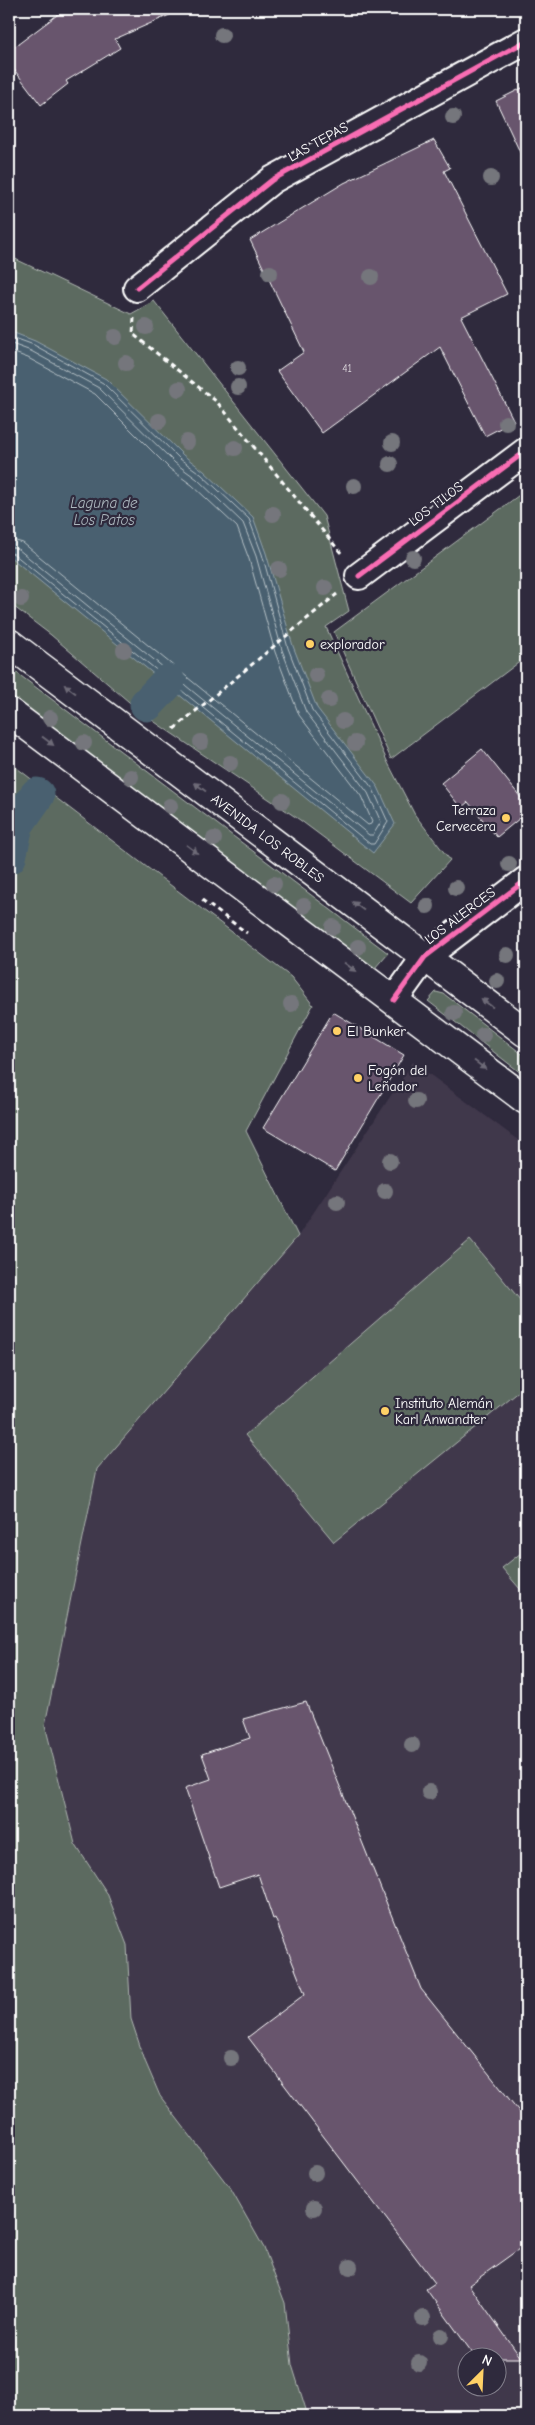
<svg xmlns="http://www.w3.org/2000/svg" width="535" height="2425" font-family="'Comic Neue',sans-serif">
  <rect width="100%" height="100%" fill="#2f2a3d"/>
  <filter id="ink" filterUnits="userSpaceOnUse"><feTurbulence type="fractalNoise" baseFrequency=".02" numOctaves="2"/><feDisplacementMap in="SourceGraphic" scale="10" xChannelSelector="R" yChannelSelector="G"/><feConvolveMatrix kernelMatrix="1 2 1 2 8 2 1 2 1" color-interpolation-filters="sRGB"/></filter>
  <g filter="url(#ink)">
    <path fill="#40374b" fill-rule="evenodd" d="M413,1062L526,1146V2416H308L111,1988L45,1725L97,1469L298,1236ZM468,2358H498V2388H468Z"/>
    <path fill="#5c6b61" stroke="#aeb5b0" d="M9,256L131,314L154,301L324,516L349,611L326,627L388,763L415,815L450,860L411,903L300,820L143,714L51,635L9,603Z
      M526,490V657L391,759L334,632Z
      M9,667L388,953L374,969L9,695Z
      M9,762L291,977L313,1005L246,1131L298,1236L97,1469L45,1725L75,1844L107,1893L127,1945L131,2019L145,2061L160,2096L230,2188L264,2248L285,2303L292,2365L308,2416H9Z
      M436,992L444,994L526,1057V1077L428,1001Z
      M470,1240L526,1307V1386L334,1542L245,1435Z
      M526,1549V1596L502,1568Z"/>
    <path fill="#486170" stroke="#91a0a9" d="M9,331L35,341L106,379L183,455L204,471L253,517L266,553L293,646L317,708L378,787L395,824L373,853L9,556Z"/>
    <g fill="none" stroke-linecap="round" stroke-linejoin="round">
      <path stroke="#b6c0c6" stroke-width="1" d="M9,336L34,345L103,383L180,459L201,474L249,519L262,554L288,648L312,710L373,789L388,822L374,844H370L14,554L9,552
        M9,343L31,351L99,388L175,463L197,479L243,523L256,556L282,650L306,712L368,793L381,822L373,835H369L18,549L9,546
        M9,351L28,358L95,394L170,469L192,485L237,527L249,559L275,652L299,715L361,796L372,821L371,824L368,825L23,543L9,539"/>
      <path stroke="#486170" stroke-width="35" d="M147,704L168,682
        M9,857L16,825L37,795"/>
    </g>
    <path fill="#68556d" stroke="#fff" d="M65,9H183L115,39L120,48L66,81L68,84L41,105L9,63V51Z
      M526,86V165L496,101Z
      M434,140L450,168L444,171L507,294L461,317L514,421L485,436L440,347L322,433L277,371L304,352L250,240L344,183Z
      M482,749L526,804V813L497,837L468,802L461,808L441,783Z
      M333,1012L404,1055L335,1171L263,1128Z
      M306,1702L421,1989L526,2120V2244L469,2285L521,2358H476L426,2289L435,2283L248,2037L305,1994L275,1918L273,1919L258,1874L219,1887L185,1788L211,1779L202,1754L250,1738L243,1719Z"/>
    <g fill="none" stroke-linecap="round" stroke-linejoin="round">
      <g stroke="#fff" stroke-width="30">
        <path id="minor" d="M137,288L272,180L526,41
          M359,576L526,451
          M394,1000L425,957L526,880"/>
      </g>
      <g stroke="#fff" stroke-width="31">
        <g id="primary">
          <path id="s1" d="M9,643L526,1033"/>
          <path d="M9,712L526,1100"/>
        </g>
      </g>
      <path stroke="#fff" stroke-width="3" stroke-dasharray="5 4" stroke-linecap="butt" d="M134,318L133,334L217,402L341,553
        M174,729L337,594
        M202,900L247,933"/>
      <use href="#minor" stroke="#2f2a3d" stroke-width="26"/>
      <use href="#primary" stroke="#2f2a3d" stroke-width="28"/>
      <g stroke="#2f2a3d" stroke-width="8">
        <path id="cycleway" d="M137,288L272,180L526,41
          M359,576L526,451
          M394,1000L425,957L526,880"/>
      </g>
      <use href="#cycleway" stroke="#f96db3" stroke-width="5"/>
    </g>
    <g fill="#75767c">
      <circle cx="222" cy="35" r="8"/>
      <circle cx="453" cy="117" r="8"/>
      <circle cx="491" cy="178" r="8"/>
      <circle cx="270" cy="273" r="8"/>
      <circle cx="371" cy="277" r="8"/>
      <circle cx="146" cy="327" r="8"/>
      <circle cx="115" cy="337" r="8"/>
      <circle cx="126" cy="363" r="8"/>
      <circle cx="238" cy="368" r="8"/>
      <circle cx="238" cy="387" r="8"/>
      <circle cx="179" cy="389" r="8"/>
      <circle cx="159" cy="421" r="8"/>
      <circle cx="506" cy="423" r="8"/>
      <circle cx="187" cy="442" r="8"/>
      <circle cx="392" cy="443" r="8"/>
      <circle cx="235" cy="448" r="8"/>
      <circle cx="390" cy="464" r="8"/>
      <circle cx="354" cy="486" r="8"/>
      <circle cx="273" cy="514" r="8"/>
      <circle cx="413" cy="558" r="8"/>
      <circle cx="279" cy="569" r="8"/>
      <circle cx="325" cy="588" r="8"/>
      <circle cx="21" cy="599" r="8"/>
      <circle cx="124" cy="650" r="8"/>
      <circle cx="316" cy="675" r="8"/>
      <circle cx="329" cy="700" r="8"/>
      <circle cx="50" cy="718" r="8"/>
      <circle cx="343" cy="721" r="8"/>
      <circle cx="201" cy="742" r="8"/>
      <circle cx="84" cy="743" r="8"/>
      <circle cx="355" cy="743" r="8"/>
      <circle cx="230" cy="763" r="8"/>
      <circle cx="131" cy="777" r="8"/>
      <circle cx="282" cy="801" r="8"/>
      <circle cx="170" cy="806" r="8"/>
      <circle cx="214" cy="839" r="8"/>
      <circle cx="509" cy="864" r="8"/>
      <circle cx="274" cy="884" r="8"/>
      <circle cx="456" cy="888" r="8"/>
      <circle cx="304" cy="906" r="8"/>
      <circle cx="427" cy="906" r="8"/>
      <circle cx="333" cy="927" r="8"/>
      <circle cx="358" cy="947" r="8"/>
      <circle cx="507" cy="955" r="8"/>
      <circle cx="497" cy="981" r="8"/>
      <circle cx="291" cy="1004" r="8"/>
      <circle cx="454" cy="1013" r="8"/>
      <circle cx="483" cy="1035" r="8"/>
      <circle cx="416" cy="1101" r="8"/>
      <circle cx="390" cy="1161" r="8"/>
      <circle cx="385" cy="1191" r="8"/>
      <circle cx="337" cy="1202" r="8"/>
      <circle cx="412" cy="1745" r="8"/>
      <circle cx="429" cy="1792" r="8"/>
      <circle cx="231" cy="2058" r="8"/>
      <circle cx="315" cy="2173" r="8"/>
      <circle cx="314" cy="2208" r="8"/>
      <circle cx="350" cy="2267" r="8"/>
      <circle cx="423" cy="2318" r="8"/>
      <circle cx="441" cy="2336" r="8"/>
      <circle cx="419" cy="2363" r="8"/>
    </g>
    <defs><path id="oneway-solid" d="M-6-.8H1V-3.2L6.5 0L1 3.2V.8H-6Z" transform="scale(1.25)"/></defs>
    <g fill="#6d6a77">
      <use href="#oneway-solid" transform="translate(70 689) rotate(-143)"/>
      <use href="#oneway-solid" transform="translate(48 741) rotate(37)"/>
      <use href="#oneway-solid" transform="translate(200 787) rotate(-143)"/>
      <use href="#oneway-solid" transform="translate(192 849) rotate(37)"/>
      <use href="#oneway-solid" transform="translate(358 906) rotate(-143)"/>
      <use href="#oneway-solid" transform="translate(350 967) rotate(37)"/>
      <use href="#oneway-solid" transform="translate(487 1003) rotate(-143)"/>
      <use href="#oneway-solid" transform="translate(480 1065) rotate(37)"/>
    </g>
  </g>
  <g fill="#ffd166" stroke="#2f2a3d" stroke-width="2">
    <circle cx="310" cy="644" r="5"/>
    <circle cx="506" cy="818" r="5"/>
    <circle cx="337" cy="1031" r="5"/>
    <circle cx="358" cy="1078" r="5"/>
    <circle cx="385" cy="1411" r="5"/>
  </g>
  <g text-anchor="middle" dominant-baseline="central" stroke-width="4.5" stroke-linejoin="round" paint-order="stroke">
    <g font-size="11" fill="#d9d4da">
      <text x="347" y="368">41</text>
    </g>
    <g font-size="14" fill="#fff" stroke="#2f2a3d">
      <text transform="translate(318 142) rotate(-29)">LAS TEPAS</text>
      <text transform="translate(436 504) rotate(-37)">LOS TILOS</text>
      <text stroke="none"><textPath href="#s1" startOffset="324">AVENIDA LOS ROBLES</textPath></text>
      <text transform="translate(460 916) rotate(-37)">LOS ALERCES</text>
    </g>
    <g font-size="14" fill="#fff" stroke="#2f2a3d" text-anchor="start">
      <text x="320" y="644">explorador</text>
      <text x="496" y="810" text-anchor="end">Terraza<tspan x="496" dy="16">Cervecera</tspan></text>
      <text x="347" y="1031">El Bunker</text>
      <text x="368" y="1070">Fogón del<tspan x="368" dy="16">Leñador</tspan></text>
      <text x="395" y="1403">Instituto Alemán<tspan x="395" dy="16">Karl Anwandter</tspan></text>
    </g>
    <g font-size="15" font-style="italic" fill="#adb8bf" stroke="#2f2a3d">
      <text x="104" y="503">Laguna de<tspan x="104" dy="17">Los Patos</tspan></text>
    </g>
  </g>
  <rect width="535" height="2425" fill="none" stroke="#2f2a3d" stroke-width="30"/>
  <rect x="15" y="15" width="505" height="2395" fill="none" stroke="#fff" stroke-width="2" filter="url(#ink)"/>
  <g transform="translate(482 2372) rotate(24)"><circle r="24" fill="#2f2a3d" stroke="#827f8b"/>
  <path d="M0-4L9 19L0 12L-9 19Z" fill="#ffd166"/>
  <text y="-8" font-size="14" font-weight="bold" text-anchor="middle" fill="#ffffff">N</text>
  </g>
</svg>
